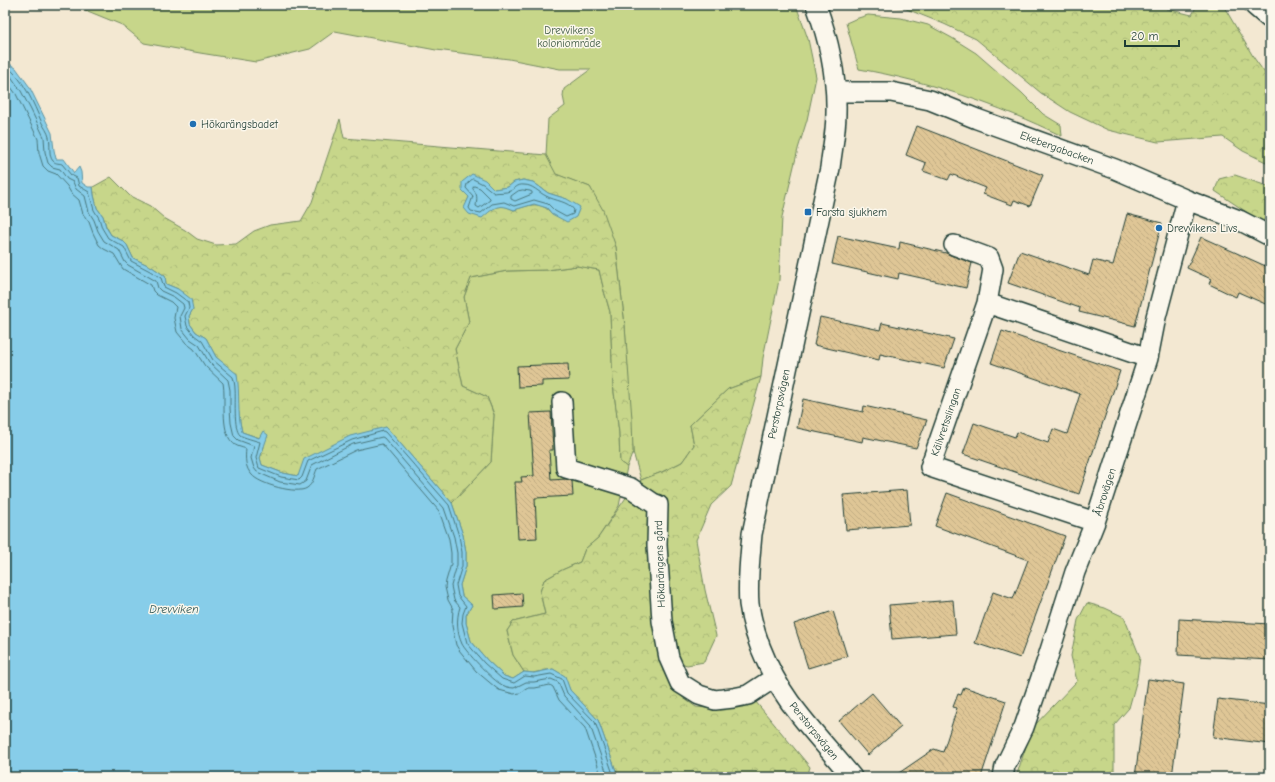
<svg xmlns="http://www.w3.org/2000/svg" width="1275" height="782" font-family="'Comic Neue',sans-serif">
  <defs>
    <pattern id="forest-crowns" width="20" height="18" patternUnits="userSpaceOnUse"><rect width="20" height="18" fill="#c7d68a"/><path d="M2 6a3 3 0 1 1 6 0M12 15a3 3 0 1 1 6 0" fill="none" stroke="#aab978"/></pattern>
    <pattern id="building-back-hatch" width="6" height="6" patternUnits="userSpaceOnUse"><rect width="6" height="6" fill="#dfc696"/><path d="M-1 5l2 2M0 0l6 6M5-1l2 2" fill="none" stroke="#bfab82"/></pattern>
  </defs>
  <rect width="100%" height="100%" fill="#f3e8d2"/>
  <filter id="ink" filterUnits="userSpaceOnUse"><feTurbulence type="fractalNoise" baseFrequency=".025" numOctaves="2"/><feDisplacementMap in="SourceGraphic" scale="8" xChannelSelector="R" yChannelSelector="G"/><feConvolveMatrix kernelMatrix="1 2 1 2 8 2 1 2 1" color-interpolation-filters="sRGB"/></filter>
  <g filter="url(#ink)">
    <path fill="#c7d68a" stroke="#738a5f" d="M73,5H796L808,39L816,77L807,120L798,149L782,217L779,280L763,358L761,377L728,389L690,425L694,445L682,462L662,472L641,480L633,452L625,326L616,247L590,187L555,174L546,155L548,119L565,106L563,96L564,89L591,69H560L509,59L436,50L335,31L310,49L256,62L200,53L144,43L122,25Z
      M868,15L901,18L928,25L952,38L976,53L1022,93L1043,114L1061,125L1062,136C998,105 929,81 859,69L846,23L855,19Z
      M577,266L599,270L604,291L610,312L613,384L619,433L620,462L627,467L619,506L598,538L585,549L580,562L562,570L544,580L540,592L545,614L513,622L507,631L513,655L524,672L513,679L504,676L487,660L471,641L466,623V615L472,605L462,596L460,585L466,566V552L463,535L452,503L491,462L494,414L487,397L463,386L455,349L469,322L464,297L471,278L507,271L547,270Z"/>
    <path fill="url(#forest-crowns)" stroke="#738a5f" fill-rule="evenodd" d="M885,5H1164L1167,9L1192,15L1197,5H1223L1254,58L1267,76L1270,92V164L1243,151L1223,137L1158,142L1108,130L1070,112L1041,93L976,39L944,24L904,8Z
      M340,119L344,138L546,155L556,174L590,187L603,210L616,247L625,326L632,419L633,452L627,467L620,462L619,433L613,384L610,312L604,291L599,270L577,266L547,270L507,271L471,278L464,297L469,322L455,349L463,386L487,397L494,415L491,462L452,503L386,427L298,476L283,473L262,465L260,458L264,447L260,438L242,432L240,422L238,408L225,365L216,357L206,338L196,332L190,324L189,316L193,309L178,289L166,284L165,276L152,267L133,258L127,245L123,241L111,235L106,226L103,216L97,208L94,195L93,187L111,177L130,196L150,206L164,218L185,230L197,239L216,245L236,244L254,231L270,225L301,221L312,202ZM485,180L494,189L508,187L514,182L523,180L533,182L548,193L567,199L552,214C540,200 530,205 514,210L504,206L493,208L467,202L469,197Z
      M1235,175L1270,187V226L1266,225L1215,191L1219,179Z
      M761,377L731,486L711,505L696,540L705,590L716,636L704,662L687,665L665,658L666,675L682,697L696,707L718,709L755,701L810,767L807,777H615L616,771L598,720L570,690L564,676L553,669L532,673L524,672L513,655L507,631L513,622L545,614L540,592L544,580L562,570L580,562L585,549L598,538L632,489L641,480L662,472L682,462L694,445L690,425L728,389Z
      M1087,603L1105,608L1124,617L1140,657L1137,679L1129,708L1114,725V777H1016L1032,728L1077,681L1071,656L1078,620Z"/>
    <path fill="#87cde9" stroke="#5d93a1" d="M5,61L16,68L29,86L52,133L54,150L56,159H64L74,173L79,167L81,172L82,183L88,187H93L94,195L97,208L103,216L106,227L111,235L123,241L127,245L133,258L152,267L165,276L166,284L178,289L191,299L193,309L189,316L190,324L196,332L206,338L216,357L237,374C240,394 237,413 242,432L259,438L263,431L268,435L260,458L262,465L283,473L298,476L304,459L350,436L386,427L452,503L463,535L466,552V566L460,585L462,596L472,605L466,615V623L471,641L487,660L504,676L513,679L524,672L534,673L553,669L565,676L570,690L598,720L616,771L615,777H5Z
      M472,174L485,180L494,189L508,187L514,182L523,180L533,182L548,193L567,199L580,207L576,217L567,222L552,214L547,208L534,204L514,210C498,203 495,207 482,218L469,214L464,208L469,197L462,190V182Z"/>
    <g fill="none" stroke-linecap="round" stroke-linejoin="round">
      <path stroke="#49777c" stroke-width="1" d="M5,65C24,78 33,103 42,123C44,127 48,132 49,137C51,144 48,156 53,161C56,164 60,163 62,164L71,175L77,178L79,186L89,192L94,210L99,218L102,228L108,238L124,247L131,261L150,271L161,278L164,287L176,293L188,302L189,308L185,316L187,326L194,335L202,341L213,360L233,377C234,381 235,385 235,389C236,398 233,429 240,435C242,437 257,441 260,442L256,458L259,468L281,477L299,480L302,477L308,461L352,440L383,431L385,432L449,505L459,536L462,552V566L456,585L458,596L466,606L463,614L462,623L467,643L484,663L502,679L514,683L525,676L534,677L551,674L562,679L567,693L595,722L612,771L611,777
        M5,71L10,75L21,91L31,110L44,137L45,152L48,163L52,167L60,169L67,179L73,182L76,189L85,196L89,212L94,220L98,231L104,241L119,250L125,262L128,265L156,281L158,288L161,291L174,297L183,304L184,308L180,316L182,329L190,339L199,345L209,362L228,380L230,390V408L231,423L234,436L238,440L254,446L251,458L254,468L257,472L280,482L300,485L306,481L312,465L353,444L382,437L384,438L444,508L454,537L457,553V565L451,586L454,600L460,607C456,619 457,633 462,644C466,652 491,678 499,683C503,686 509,688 514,688L526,682H534L551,679L558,682L564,696L590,725L606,771V777
        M5,79L16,94L38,139L39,153L43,166L48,171L56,174L67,186L71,193L79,200L83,214L89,222L93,233L99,245L104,249L114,254L123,269L151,285L153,291L157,295L171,302L176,307L174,318L177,332L186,343L194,349L205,366L223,383C226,398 220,430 232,442C236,447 242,447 246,449C245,458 245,468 252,475C259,484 297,495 307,488C313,484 314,476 317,469L356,450L382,444L439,511L449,539L451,553V564L446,581L445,587L448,600L453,609L452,626L456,645L459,650L476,671L495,687L499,690L514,694L520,693L528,688H535L550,685L553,687L559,700L585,728L600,772V777
        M473,179L483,184L494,193C499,192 506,193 510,191C515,189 517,184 524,185C533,185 538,192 546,196C555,201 568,201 574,210L573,214L566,217L555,211L548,204L534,200L514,206L504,202L492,204L481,213L471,211L469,208L473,196L466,188L467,184Z
        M474,186L480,188L490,198V200L479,208L476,206C477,198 478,195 473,189Z
        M523,190L530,191L532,192V194L515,201L511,199V196L518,191Z"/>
    </g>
    <path fill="url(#building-back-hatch)" stroke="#1f3d34" d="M917,126L1043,175L1030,206L1014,200L1012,205L983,194L986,188L951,174L948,180L923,171L926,163L906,155Z
      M1127,214L1162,223L1135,326L1079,312L1080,308L1008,283L1020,251L1089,275L1093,260L1113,265Z
      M838,236L899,249L900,242L946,253L950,255L972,263L966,288L899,273L898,279L832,264Z
      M1201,237L1270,268V306L1238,292L1236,297L1209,284L1211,279L1187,268Z
      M820,317L880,330L882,323L954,339L944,368L880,354L879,360L814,345Z
      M1002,331L1120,371L1079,494L963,454L974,423L1015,437L1017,432L1048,443L1053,429L1067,434L1080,394L991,363Z
      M568,364L569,380L542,381V386L518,387L517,366Z
      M803,399L863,412L864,406L927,420L916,448L863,437L862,442L797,428Z
      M551,412L553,450H549L551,480L566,479L572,481L573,496L535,498L537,538L518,539L515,482H522L521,477L534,476L530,413Z
      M907,490L910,525L846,530L843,495Z
      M947,493L1065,536L1020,658L975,643L993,592L1013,599L1028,560L935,526Z
      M522,593L523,607L495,609L494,595Z
      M953,600L956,634L892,639L889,605Z
      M833,611L847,656L808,668L794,624Z
      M1179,619L1270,624V660L1178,655Z
      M1148,679L1184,684L1172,777H1135Z
      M964,687L1006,701L981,777H893L934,749L943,752L957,708L953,707L958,694L961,695Z
      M872,693L901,727L868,755L839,721Z
      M1218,699L1270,705V744L1213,737Z"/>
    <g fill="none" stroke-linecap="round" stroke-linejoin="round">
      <g stroke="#1f3d34" stroke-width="22">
        <path id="minor" d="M816,5C829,40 837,76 836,113C836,132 832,150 830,168L752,534C750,558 747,581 749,604C754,642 775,685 799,714C816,736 835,756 852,777
          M836,92H891L930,100L977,119L1115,169L1187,200L1239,220L1270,236
          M954,245L989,258L993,269L987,303L930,467L1095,522
          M987,303L1148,358
          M562,402L566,468L631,488L653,503L658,505L657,545L662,621L669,658L680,683L699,695L715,700L733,698L748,695L774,678
          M1003,777L1005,766L1024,727L1046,663L1075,572L1095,522L1148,358L1156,317L1187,200"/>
      </g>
      <g stroke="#1f3d34" stroke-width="25">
        <path id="motorway" d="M1256,5L1270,17"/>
      </g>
      <use href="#minor" stroke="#fbf7ec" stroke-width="19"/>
      <use href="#motorway" stroke="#fbf7ec" stroke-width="22"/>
    </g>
  </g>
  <g fill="#1f6fb2" stroke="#fbf7ec" stroke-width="1.5">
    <circle cx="193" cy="124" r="4"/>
    <rect x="804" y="208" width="8" height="8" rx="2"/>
    <circle cx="1159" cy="228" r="4"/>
  </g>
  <g text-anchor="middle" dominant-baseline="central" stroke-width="3" stroke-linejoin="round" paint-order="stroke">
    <g font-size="11" fill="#415c45" stroke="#fbf7ec">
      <text x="569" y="30">Drevvikens<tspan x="569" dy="13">koloniområde</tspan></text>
    </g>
    <g font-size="11" fill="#1f3d34" stroke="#fbf7ec" text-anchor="start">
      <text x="201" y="124">Hökarängsbadet</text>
      <text x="816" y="212">Farsta sjukhem</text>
      <text x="1167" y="228">Drevvikens Livs</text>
    </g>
    <g font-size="11" fill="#1f3d34" stroke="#fbf7ec">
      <text transform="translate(1057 148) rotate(20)">Ekebergabacken</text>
      <text transform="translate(779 404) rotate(-78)">Perstorpsvägen</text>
      <text transform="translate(946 422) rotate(-71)">Källvretsslingan</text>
      <text transform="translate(1105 492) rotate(-72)">Åbrovägen</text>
      <text transform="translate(660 564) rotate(-92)">Hökarängens gård</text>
      <text transform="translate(814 731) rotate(51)">Perstorpsvägen</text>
    </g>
    <g font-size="12" font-style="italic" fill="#345a58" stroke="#fbf7ec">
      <text x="174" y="609">Drevviken</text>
    </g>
  </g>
  <rect width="1275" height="782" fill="none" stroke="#fbf7ec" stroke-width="20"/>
  <rect x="10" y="10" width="1255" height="762" fill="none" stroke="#1f3d34" stroke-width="1.5" filter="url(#ink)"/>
  <path d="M1125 40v6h54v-6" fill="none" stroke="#1f3d34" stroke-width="2"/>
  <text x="1131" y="40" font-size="12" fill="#1f3d34" stroke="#fbf7ec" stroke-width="3" paint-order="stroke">20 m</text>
</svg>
